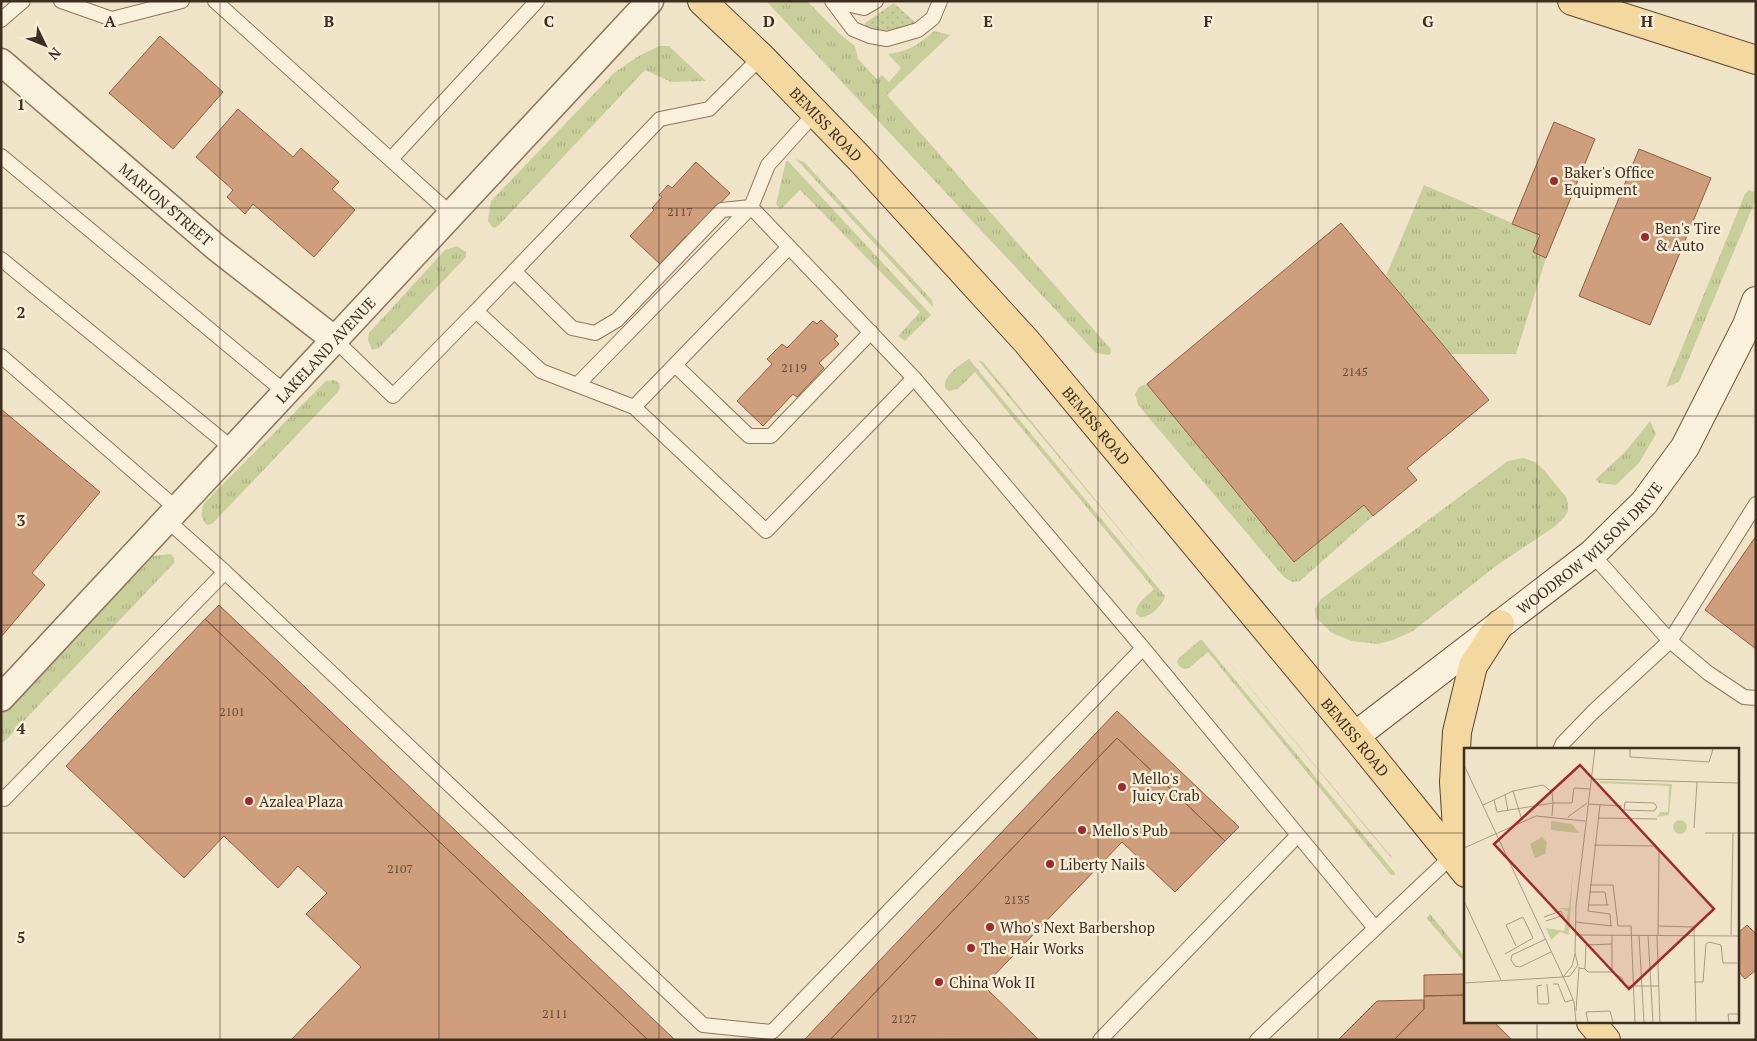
<svg xmlns="http://www.w3.org/2000/svg" width="1757" height="1041" font-family="'PT Serif',serif">
  <defs>
    <pattern id="grass-tufts" width="24" height="20" patternUnits="userSpaceOnUse" patternTransform="scale(1.25)"><rect width="24" height="20" fill="#c9cf9b"/><path d="M3 7l-1-3M5 7V3M7 7l1-3M15 17l-1-3M17 17v-4M19 17l1-3" fill="none" stroke="#aeb285"/></pattern>
    <pattern id="park-dots" width="8" height="8" patternUnits="userSpaceOnUse" patternTransform="scale(1.25)"><rect width="8" height="8" fill="#c9cf9b"/><path d="M2 2h.1M6 6h.1" fill="none" stroke="#aeb285" stroke-width="1.8" stroke-linecap="round"/></pattern>
  </defs>
  <rect width="100%" height="100%" fill="#f0e4c8"/>
  <path fill="url(#grass-tufts)" d="M766,1H807L841,35L855,46L858,59L877,79L882,75L889,82L901,68L888,54C909,51 918,45 934,31L950,35L887,95L1110,348L1111,353L1109,355L1096,353Z
    M659,46H669L706,81L671,82L645,70L499,225L495,228L492,227L488,221L491,201L614,73L637,57Z
    M796,159L804,162L932,300L933,307Z
    M786,161H788L931,315L905,341L898,336L920,312L800,190L783,207L780,209L776,204Z
    M1424,185L1540,235L1533,252L1546,258L1516,354H1451L1386,276Z
    M1749,190L1756,192V199L1679,382L1666,387L1745,194Z
    M457,246L466,252V257L379,348L372,350L368,340L369,333L445,250Z
    M969,359L1165,596C1163,605 1150,618 1140,617L1136,614C1135,603 1148,596 1154,589L975,372L958,389L949,391L945,388C943,376 959,365 969,359Z
    M978,360L983,362L1166,586Z
    M334,380L339,383L340,387L338,392L212,524L207,525C200,519 201,511 204,503L326,381Z
    M1147,384L1294,562L1364,505L1373,516L1300,581L1292,582L1284,577L1138,405L1135,394L1139,387Z
    M1650,421L1656,434L1639,463L1616,485L1599,483L1596,479L1626,451Z
    M1523,458L1535,462L1544,470L1566,497L1568,503V511L1564,518L1554,527L1496,566L1413,631L1393,640L1378,644L1352,641L1332,633L1316,618L1315,609L1321,599L1508,461Z
    M171,554L174,558V563L19,726L5,741L1,743V715L153,556Z
    M1200,640H1202L1395,873V875H1391L1208,652L1189,668L1184,669L1179,666L1177,662L1179,658Z
    M1211,641L1391,856L1392,859Z
    M1430,914L1466,958V964L1429,921L1427,918Z"/>
  <path fill="url(#park-dots)" d="M894,3L916,23C900,30 880,38 865,27V23Z"/>
  <path fill="#cf9f7d" stroke="#8d5f41" d="M160,36L223,92L173,149L109,93Z
    M238,109L293,157L301,148L339,182L332,189L355,210L314,257L253,204L245,214L227,197L233,190L196,157Z
    M1554,122L1595,139L1546,258L1533,252L1540,235L1512,224Z
    M1639,149L1711,178L1650,325L1579,296Z
    M696,162L730,193L688,238L686,236L660,264L630,236L654,210L652,208L662,197L659,195L668,185L672,188Z
    M1341,223L1489,400L1407,468L1417,480L1373,516L1364,505L1294,562L1147,384Z
    M821,320L838,336L834,339L839,344L819,363L824,368L797,397L793,394L763,426L737,401L772,364L767,359L782,344L787,348L813,321L817,324Z
    M1,409L100,492L32,573L45,585L1,637Z
    M1756,536V649L1705,610Z
    M219,605L675,1040H648L205,619Z
    M205,619L648,1040H291L361,967L306,914L327,893L298,866L278,888L224,836L184,878L66,766Z
    M1117,711L1239,827L1225,841L1117,738L830,1040H804Z
    M1117,738L1225,841L1175,892L1122,842L984,986L1038,1039L830,1040Z
    M1747,925L1756,934V970L1745,979L1738,971V933Z
    M1464,974L1466,995L1424,996V975Z
    M1466,995V1022H1494L1512,1040H1394L1424,1009V996Z
    M1424,1000V1009L1394,1040H1338L1377,1001Z"/>
  <g fill="none" stroke-linecap="round" stroke-linejoin="round">
    <g stroke="#8d765c" stroke-width="16">
      <path id="lane" d="M61,1L112,19L182,1
        M215,1L452,215
        M832,1L853,29L870,36L887,39L918,30L933,18L940,1
        M832,1L864,8L876,1
        M1,20L23,1
        M1,156L286,393
        M391,159L537,1
        M1,259L233,449
        M514,271L572,328L595,333L617,320L722,210L751,207L914,378L1143,648L1375,928
        M476,311L660,119L709,109L761,57
        M335,340L393,396L476,311L541,371L634,407L766,531L914,378
        M1,356L177,509
        M675,365L749,436H771L871,332
        M577,385L751,207L768,165L816,112
        M634,407L789,247
        M1756,504L1670,641L1708,673L1744,697L1756,698
        M167,520L225,572L703,1025L772,1032L1143,648
        M1560,750L1563,743L1593,712L1670,641L1592,554
        M1,796L4,799L225,572
        M1100,1040L1298,835
        M1257,1040L1452,856"/>
    </g>
    <g stroke="#8d765c" stroke-width="29">
      <g id="street">
        <path id="s1" d="M1,62L217,248L335,340"/>
        <path id="s2" d="M1,698L650,1"/>
      </g>
    </g>
    <g stroke="#6f573f" stroke-width="30">
      <g id="secondary">
        <path id="s3" d="M1355,736L1592,554L1644,503L1685,447L1747,325L1756,301"/>
      </g>
    </g>
    <g stroke="#5b4430" stroke-width="30">
      <g id="primary">
        <path id="s4" d="M702,1L761,57L860,159L1027,342L1355,736L1466,873"/>
        <path d="M1572,1L1756,60"/>
        <path d="M1466,856L1457,828L1454,782L1457,732L1473,666L1500,624"/>
        <path d="M1591,1022L1606,1040"/>
      </g>
    </g>
    <use href="#lane" stroke="#faf1dc" stroke-width="14"/>
    <use href="#street" stroke="#faf1dc" stroke-width="26"/>
    <use href="#secondary" stroke="#faf1dc" stroke-width="28"/>
    <use href="#primary" stroke="#f3d9a0" stroke-width="28"/>
  </g>
  <path fill="none" stroke="#3d2e20" stroke-width="1" stroke-opacity="0.55" d="M220,1V1040M439,1V1040M659,1V1040M878,1V1040M1098,1V1040M1318,1V1040M1537,1V750M1,208H1756M1,416H1756M1,625H1756M1,833H1466M1738,833H1756M1537,1022V1040"/>
  <g fill="#9e2a2b" stroke="#f7eed8" stroke-width="2">
    <circle cx="1554" cy="181" r="5"/>
    <circle cx="1645" cy="237" r="5"/>
    <circle cx="1122" cy="787" r="5"/>
    <circle cx="249" cy="801" r="5"/>
    <circle cx="1082" cy="830" r="5"/>
    <circle cx="1050" cy="864" r="5"/>
    <circle cx="990" cy="927" r="5"/>
    <circle cx="971" cy="948" r="5"/>
    <circle cx="939" cy="982" r="5"/>
  </g>
  <g text-anchor="middle" dominant-baseline="central" stroke-width="5" stroke-linejoin="round" paint-order="stroke">
    <g font-size="12" fill="#624a37">
      <text x="680" y="211">2117</text>
      <text x="794" y="367">2119</text>
      <text x="1355" y="371">2145</text>
      <text x="232" y="711">2101</text>
      <text x="400" y="868">2107</text>
      <text x="1017" y="899">2135</text>
      <text x="555" y="1013">2111</text>
      <text x="904" y="1018">2127</text>
    </g>
    <g font-size="15" fill="#3d2e20" stroke="#f7eed8">
      <text stroke="none"><textPath href="#s4" startOffset="175">BEMISS ROAD</textPath></text>
      <text stroke="none"><textPath href="#s1" startOffset="218">MARION STREET</textPath></text>
      <text stroke="none"><textPath href="#s2" startOffset="476">LAKELAND AVENUE</textPath></text>
      <text stroke="none"><textPath href="#s4" startOffset="580">BEMISS ROAD</textPath></text>
      <text stroke="none"><textPath href="#s3" startOffset="301">WOODROW WILSON DRIVE</textPath></text>
      <text stroke="none"><textPath href="#s4" startOffset="985">BEMISS ROAD</textPath></text>
    </g>
    <g font-size="15" fill="#3d2e20" stroke="#f7eed8" text-anchor="start">
      <text x="1564" y="172">Baker's Office<tspan x="1564" dy="17">Equipment</tspan></text>
      <text x="1655" y="228">Ben's Tire<tspan x="1655" dy="17">&amp; Auto</tspan></text>
      <text x="1132" y="778">Mello's<tspan x="1132" dy="17">Juicy Crab</tspan></text>
      <text x="259" y="801">Azalea Plaza</text>
      <text x="1092" y="830">Mello's Pub</text>
      <text x="1060" y="864">Liberty Nails</text>
      <text x="1000" y="927">Who's Next Barbershop</text>
      <text x="981" y="948">The Hair Works</text>
      <text x="949" y="982">China Wok II</text>
    </g>
  </g>
  <g transform="translate(1464 748)">
    <rect width="275" height="275" fill="#f0e4c8"/>
    <path d="M137,33L208,36L205,67L193,69L196,64H204L205,38L134,35ZM209 79a7 7 0 1 1 14 0a7 7 0 1 1-14 0ZM87,73L108,76L115,85L87,82ZM78,89L83,94L81,106L71,110L66,96ZM109,122L105,187L96,184L87,192L82,180L100,183L104,163L95,160H105Z" fill="#c9cf9b"/>
    <path fill="none" stroke="#a89b85" stroke-width="1" d="M166,1V9L245,14L249,1M0,17L103,237L110,254L112,274M127,31L275,35M41,47L44,63M30,52L33,64L89,55L88,44L79,37L49,43M161,54L190,55L193,59L190,63L160,62ZM124,56L158,58M19,57L49,43L58,72M136,57L124,163L146,166L147,178M88,68L89,55H108L110,40L126,41M104,69L123,55M134,70L193,71M230,80L233,34M241,85H275M130,97L190,98L195,104L194,187M0,100L72,68L121,73M126,137H149L154,178H167L171,274M125,144H141L143,157M0,153L37,232M124,157H145M80,169L97,163L101,172M82,173L97,168L101,172M111,174L148,178M194,178L230,179L232,274M111,187L275,188M148,187V224L158,230L161,238H195M175,187L180,274M184,187L189,274M193,187L196,274M267,187L269,85M82,191L48,207L47,212L51,218L56,219L87,204M41,206L69,190L59,169L42,177L52,198M115,220L121,221L122,197L148,196M121,221L124,224H148M99,229L106,228L114,217L111,205L112,158L131,1M99,229L108,218L111,206M230,234H239L242,196L245,194L257,197L259,215H273M0,235L99,229M83,236L85,256M89,236H94L101,254L109,252M78,237L73,238L74,256H84M112,263L115,219M124,274L122,264L146,263L149,274M265,274L264,266H275"/>
    <path fill="#9e2a2b" fill-opacity="0.15" stroke="#9e2a2b" stroke-width="2.5" d="M116,17L250,161L165,241L30,96Z"/>
    <rect width="275" height="275" fill="none" stroke="#3d2e20" stroke-width="2.5"/>
  </g>
  <g font-size="16" text-anchor="middle" font-weight="bold" fill="#3d2e20" stroke="#f7eed8" stroke-width="5" stroke-linejoin="round" paint-order="stroke">
    <text x="110" y="27">A</text>
    <text x="329" y="27">B</text>
    <text x="549" y="27">C</text>
    <text x="769" y="27">D</text>
    <text x="988" y="27">E</text>
    <text x="1208" y="27">F</text>
    <text x="1428" y="27">G</text>
    <text x="1647" y="27">H</text>
    <text x="21" y="110">1</text>
    <text x="21" y="318">2</text>
    <text x="21" y="526">3</text>
    <text x="21" y="734">4</text>
    <text x="21" y="943">5</text>
  </g>
  <rect width="1757" height="1041" fill="none" stroke="#3d2e20" stroke-width="5"/>
  <g transform="translate(45 45) rotate(133)" stroke="#f7eed8" stroke-width="4" paint-order="stroke">
  <path d="M0-4L9 19L0 12L-9 19Z" fill="#3d2e20"/>
  <text y="-8" font-size="14" font-weight="bold" text-anchor="middle" fill="#3d2e20">N</text>
  </g>
</svg>
